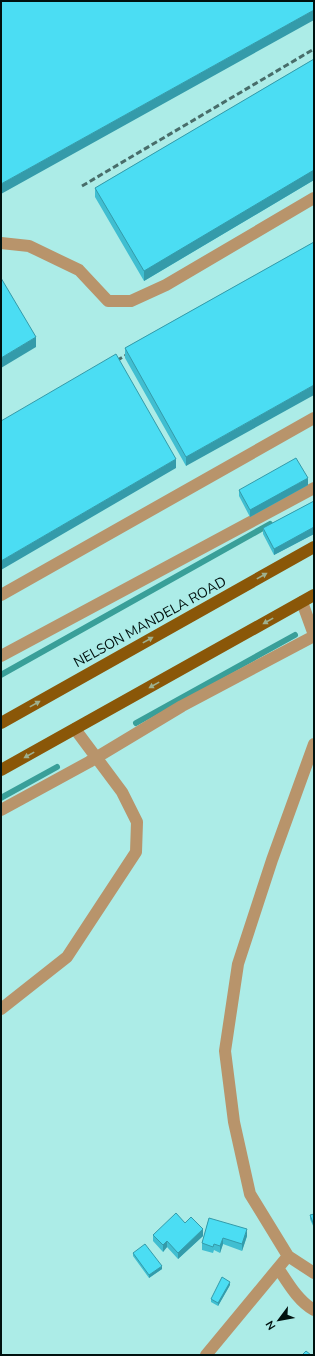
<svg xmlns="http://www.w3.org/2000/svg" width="315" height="1356" font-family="'Nunito Sans',sans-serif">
  <rect width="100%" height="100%" fill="#acece7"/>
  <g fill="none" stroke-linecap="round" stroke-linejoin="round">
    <path stroke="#399f99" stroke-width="6" d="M1,675L270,524
      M136,723L295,635
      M1,798L57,767"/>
    <path stroke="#b8946b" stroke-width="12" d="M1,243L29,246L79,270L108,301H131L166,285L314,198
      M1,595L314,418
      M302,602L314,635
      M1,656L314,488
      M314,744L272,860L238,964L225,1051L234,1122L250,1194L288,1256L314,1273
      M1,810L89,762L182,706L314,636
      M1,1009L67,957L136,852L137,822L122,792L75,729
      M278,1268C288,1283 298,1301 314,1310
      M206,1355L288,1256"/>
    <path stroke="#8a5708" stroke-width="12" d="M1,723L314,547
      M1,770L314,595"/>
    <path stroke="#486d6a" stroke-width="3" stroke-dasharray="6 3" stroke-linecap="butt" d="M82,186L314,49
      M109,365L135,350"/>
  </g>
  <path fill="#40bed1" d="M314,59V180L144,281L95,197V188Z
    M314,242L186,466L125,358V348Z
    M308,485L250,517L239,496V490Z
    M314,501V534L274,555L263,534V528Z
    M314,1214V1228L310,1219V1215Z
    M209,1218L247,1236L242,1251L223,1244L220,1253L214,1250L213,1253L202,1250V1243Z
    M185,1223L203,1236L178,1259L167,1247L163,1252L153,1241V1235Z
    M133,1253L162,1269L149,1278L133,1256Z
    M230,1285L218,1306L211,1302V1299Z"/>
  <path fill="#349baa" d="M314,10V20L1,194V184Z
    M314,170V180L144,281V271Z
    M36,337V347L1,368V358Z
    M314,385V395L186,466V457Z
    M176,459V468L1,570V561Z
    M308,478V485L250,517V510Z
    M314,527V534L274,555V549Z
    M203,1229V1236L178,1259V1253Z
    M247,1229V1236L242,1251V1244Z
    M223,1238V1244L220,1253V1246Z
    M167,1241V1247L163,1252V1245Z
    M162,1266V1269L149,1278V1275Z
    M230,1282V1285L218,1306V1303Z"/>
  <path fill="#4bddf3" stroke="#349baa" d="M1,1H314V10L1,184Z
    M314,59V170L144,271L95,188Z
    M314,242V385L186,457L125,348Z
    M1,278L36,337L1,358Z
    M116,354L176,459L1,561V421Z
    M296,458L308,478L250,510L239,490Z
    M314,501V527L274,549L263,528Z
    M176,1213L185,1223L191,1217L203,1229L178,1253L167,1241L163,1245L153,1235Z
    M314,1214V1225L310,1215Z
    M209,1218L247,1229L242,1244L223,1238L220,1246L214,1244L213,1247L202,1243Z
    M145,1244L162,1266L149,1275L133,1253Z
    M222,1277L230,1282L218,1303L211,1299Z
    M306,1351L311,1355H302Z"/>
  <defs><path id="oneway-solid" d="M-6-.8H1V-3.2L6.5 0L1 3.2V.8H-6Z"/></defs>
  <g fill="#9eb08e">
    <use href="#oneway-solid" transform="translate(262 576) rotate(-29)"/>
    <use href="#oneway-solid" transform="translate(268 621) rotate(151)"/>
    <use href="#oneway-solid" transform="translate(148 640) rotate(-29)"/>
    <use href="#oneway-solid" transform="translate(154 685) rotate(151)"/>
    <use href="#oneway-solid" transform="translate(35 704) rotate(-29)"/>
    <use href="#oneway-solid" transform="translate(29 755) rotate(151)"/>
  </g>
  <g text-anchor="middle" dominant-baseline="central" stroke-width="3" stroke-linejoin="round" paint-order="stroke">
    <g font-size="14" fill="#00110f" stroke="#acece7">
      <text transform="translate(150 622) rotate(-29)">NELSON MANDELA ROAD</text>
    </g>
  </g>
  <rect width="315" height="1356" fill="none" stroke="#00110f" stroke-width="4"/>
  <g transform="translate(279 1320) rotate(238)" stroke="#acece7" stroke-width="3" paint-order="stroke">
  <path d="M0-3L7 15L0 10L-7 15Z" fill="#00110f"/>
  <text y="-6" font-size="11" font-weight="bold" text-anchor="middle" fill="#00110f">N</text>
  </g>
</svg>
